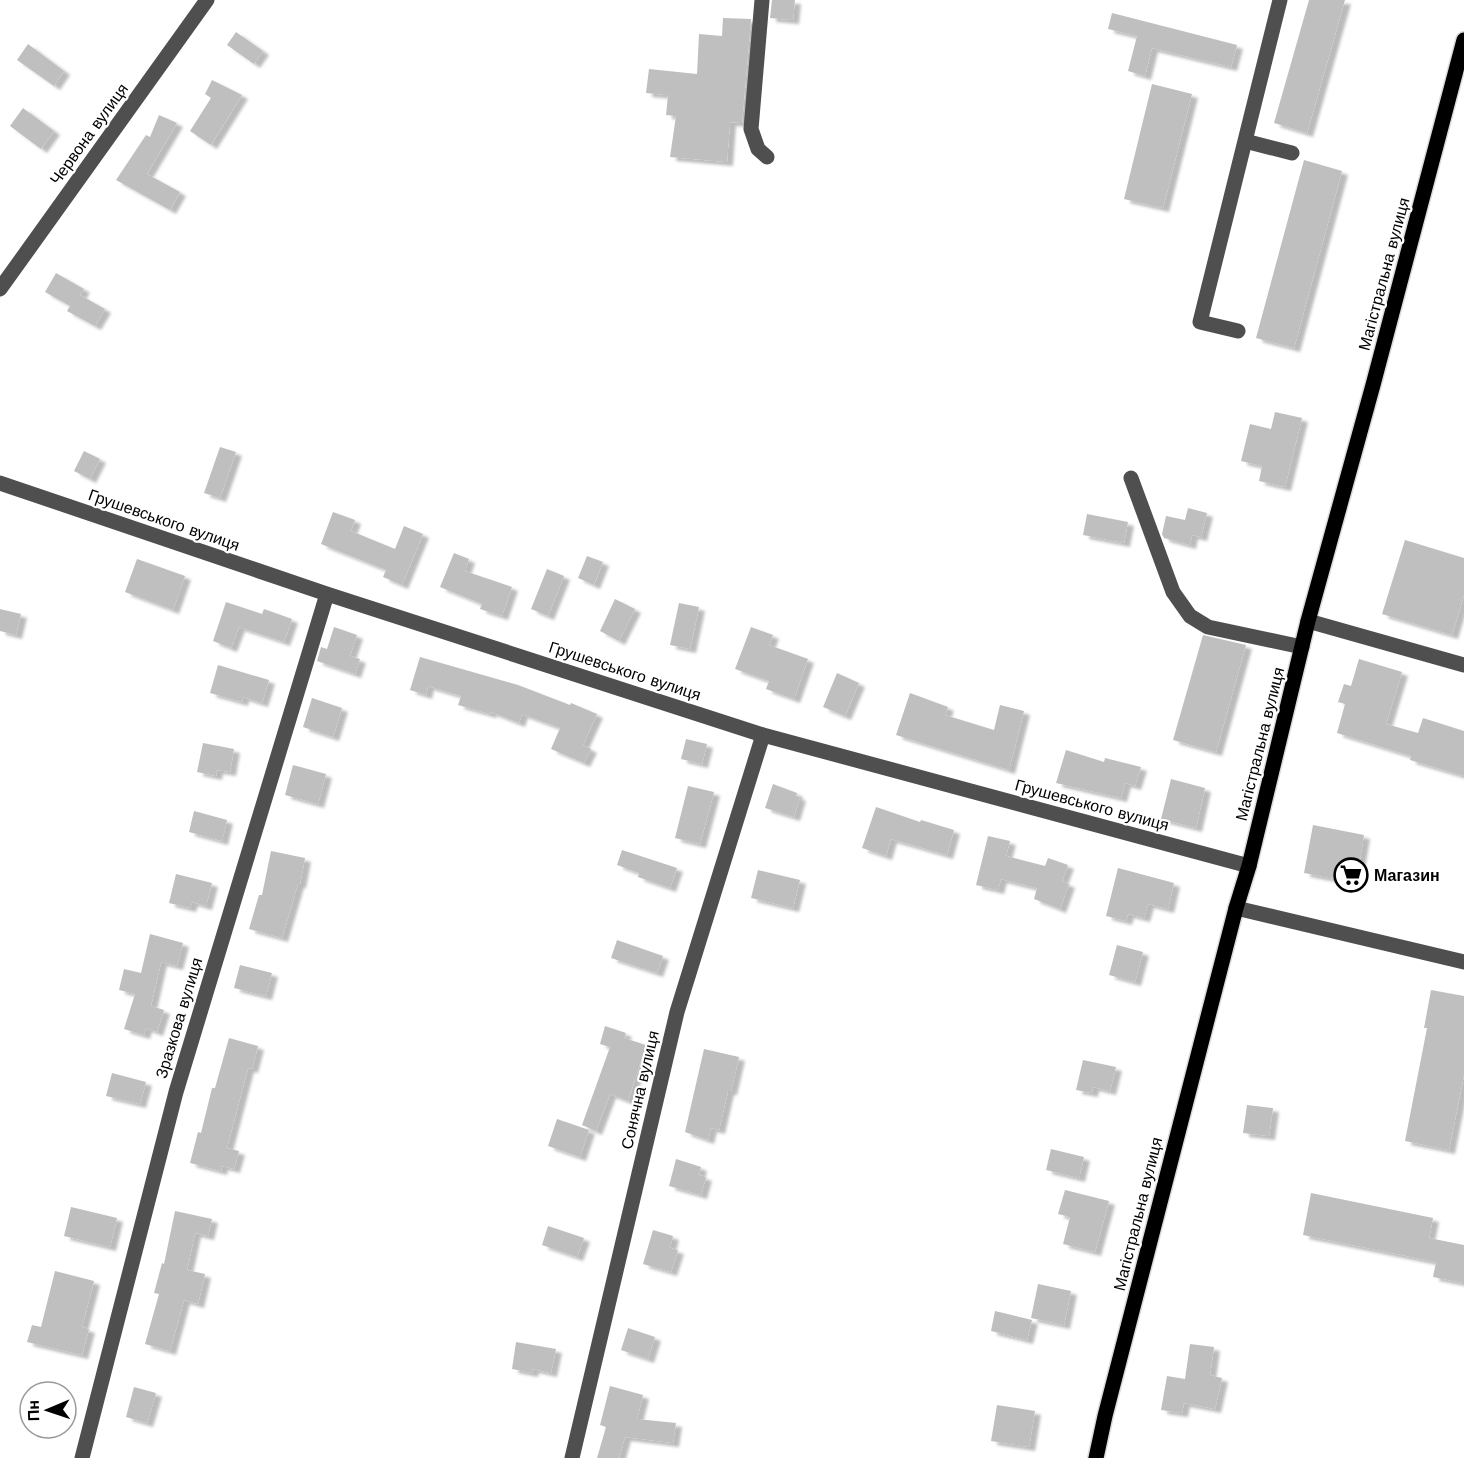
<svg xmlns="http://www.w3.org/2000/svg" width="1464" height="1458" font-family="'Work Sans',sans-serif">
  <defs>
    <filter id="shadow"><feDropShadow dx="6" dy="4" stdDeviation="1.5" flood-color="#0004"/></filter>
  </defs>
  <rect width="100%" height="100%" fill="#fff"/>
  <path fill="#bfbfbf" filter="url(#shadow)" d="M772,0H795L793,20L770,18Z
    M1309,0H1345L1307,133L1274,123Z
    M1112,13L1237,45L1231,67L1152,48L1145,76L1128,71L1137,36L1108,29Z
    M723,18L751,19L742,123L730,122L727,162L670,157L676,116L666,115L668,95L646,93L649,69L697,74L699,34L722,36Z
    M236,32L263,51L254,64L227,45Z
    M28,44L64,71L54,86L17,60Z
    M212,80L242,95L211,145L190,131L211,98L205,94Z
    M1152,84L1192,94L1163,208L1124,199Z
    M23,108L54,131L41,149L10,126Z
    M159,115L177,123L147,174L180,192L170,210L116,180L146,135L150,137Z
    M1304,160L1342,171L1294,348L1256,338Z
    M56,273L84,289L80,295L105,309L95,326L67,311L70,306L45,292Z
    M1275,412L1302,418L1285,487L1259,481L1262,466L1241,461L1250,424L1271,429Z
    M220,447L236,452L220,498L204,493Z
    M84,451L100,459L90,479L74,471Z
    M1188,508L1207,513L1201,537L1192,535L1190,545L1164,538L1162,534L1166,516L1185,520Z
    M333,512L355,520L351,531L395,549L404,526L423,534L402,585L383,577L386,570L321,544Z
    M1087,514L1128,522L1124,543L1083,535Z
    M1405,540L1464,558V595L1452,635L1382,614Z
    M454,553L469,559L465,571L512,587L502,616L480,609L482,604L440,587Z
    M587,556L603,562L594,585L578,578Z
    M137,559L185,576L173,610L125,592Z
    M547,569L564,576L548,616L531,609Z
    M615,599L635,609L619,641L600,631Z
    M226,602L262,614L264,609L292,619L284,642L239,627L231,648L213,641Z
    M679,603L699,607L690,649L670,645Z
    M0,609L21,614L16,635L0,631Z
    M334,627L357,635L350,656L360,659L355,674L317,661L321,647L327,649Z
    M751,627L773,635L769,645L808,659L794,699L766,689L769,681L735,669Z
    M1203,635L1246,645L1216,752L1173,740Z
    M420,657L518,685L570,705L571,703L597,714L583,745L591,749L584,763L551,749L560,728L522,714L519,723L491,712L490,714L458,705L461,696L428,686L426,695L410,690Z
    M1359,659L1402,672L1386,724L1418,733L1423,718L1464,731V776L1410,760L1411,756L1337,733L1345,704L1338,702L1344,684L1351,686Z
    M218,665L269,680L262,703L243,697L242,702L210,693Z
    M837,673L859,683L845,716L823,707Z
    M910,693L948,707L945,715L994,730L1000,705L1024,711L1009,770L896,735Z
    M312,698L342,708L333,737L303,727Z
    M686,739L707,744L702,764L681,759Z
    M203,743L234,749L230,772L217,770L216,776L197,772Z
    M1066,750L1104,762L1105,758L1141,767L1135,786L1125,783L1121,798L1056,783Z
    M293,765L326,774L318,804L285,795Z
    M1171,779L1205,788L1196,828L1161,819Z
    M773,784L797,793L796,796L800,797L794,817L765,808Z
    M688,786L714,792L700,844L675,838Z
    M876,807L920,822L921,820L954,830L947,855L891,839L886,856L862,848Z
    M194,811L227,820L222,841L189,832Z
    M1313,825L1364,835L1356,883L1304,873Z
    M988,836L1010,841L1006,856L1045,866L1048,858L1068,865L1062,881L1069,884L1060,909L1034,899L1037,888L1001,879L998,890L976,885Z
    M622,850L677,868L670,888L638,877L639,873L617,865Z
    M271,851L305,858L300,884H298L282,938L249,929L259,895H262Z
    M1118,868L1174,883L1168,909L1148,904L1144,918L1128,914L1126,921L1106,916Z
    M758,870L800,880L793,908L751,898Z
    M176,874L212,883L206,906L192,902L190,908L169,903Z
    M150,934L183,943L177,966L161,962L151,1006L164,1010L157,1032L146,1028L144,1035L124,1029L135,994L119,990L124,969L141,973Z
    M617,940L663,956L657,973L611,958Z
    M1117,945L1143,952L1135,982L1109,975Z
    M240,965L272,973L266,996L234,988Z
    M1431,990L1464,996V1075L1449,1150L1405,1141L1427,1028H1424Z
    M605,1026L626,1033L624,1038L646,1045L628,1101L610,1094L596,1131L582,1125L610,1047L600,1044Z
    M229,1038L258,1046L252,1069L248,1068L227,1148L239,1151L234,1169L222,1166L221,1171L190,1163L198,1132L201,1133L212,1088H215Z
    M704,1049L739,1057L731,1091H728L719,1130L711,1128L708,1140L685,1132Z
    M1083,1060L1116,1067L1110,1091L1093,1087L1092,1093L1076,1090Z
    M112,1073L146,1082L140,1104L106,1096Z
    M1247,1105L1273,1108L1269,1136L1243,1133Z
    M557,1119L589,1130L580,1157L548,1146Z
    M1051,1149L1084,1157L1079,1178L1046,1170Z
    M676,1159L701,1167L699,1175L706,1177L701,1195L669,1186Z
    M1065,1190L1109,1201L1095,1252L1063,1244L1070,1217L1058,1214Z
    M1311,1193L1433,1218L1429,1238L1464,1245V1283L1433,1277L1436,1262L1303,1235Z
    M71,1207L117,1218L110,1247L64,1236Z
    M175,1211L212,1219L208,1236L195,1233L187,1270L205,1274L198,1304L184,1300L170,1351L145,1344L159,1294L154,1293L162,1263L164,1264Z
    M548,1226L584,1238L577,1257L542,1245Z
    M653,1230L673,1236L670,1248L678,1250L671,1272L643,1264Z
    M55,1271L94,1281L82,1327L89,1329L82,1355L27,1342L32,1325L41,1327Z
    M1038,1284L1071,1291L1064,1325L1031,1318Z
    M995,1311L1032,1320L1027,1340L991,1331Z
    M628,1328L655,1337L648,1359L621,1350Z
    M516,1342L556,1349L551,1373L533,1369L532,1373L512,1369Z
    M1190,1344L1214,1347L1210,1375L1222,1378L1215,1409L1184,1403L1182,1413L1161,1410L1167,1376L1185,1379Z
    M610,1386L643,1395L637,1419L676,1423L673,1443L625,1437L619,1458H597L606,1427L600,1425Z
    M134,1387L156,1393L147,1423L126,1417Z
    M997,1405L1035,1411L1029,1447L991,1441Z"/>
  <g fill="none" stroke-linecap="round" stroke-linejoin="round">
    <g stroke="#dbdbdb" stroke-width="18">
      <path id="major" d="M1096,1458L1105,1416L1236,908L1249,866L1308,621L1373,385L1464,40"/>
    </g>
    <path stroke="#4f4f4f" stroke-width="15" d="M762,0L751,129L758,149L767,157
      M1245,141L1292,153
      M0,289L207,0
      M1238,331L1200,322L1280,0
      M1131,478L1173,592L1190,616L1208,627L1302,647
      M0,483L327,594L763,735L1249,866
      M1308,621L1464,665
      M1236,908L1464,962
      M82,1458L176,1092L327,594
      M572,1458L677,1012L763,735"/>
    <use href="#major" stroke="#000" stroke-width="15"/>
  </g>
  <defs>
    <g id="supermarket-ring" transform="scale(1.725)"><circle r="9.5" fill="#fff" stroke="#000" stroke-width="1.5"/><path d="M-6-5.5h2.5l.6 2H6L4.5 2H-2.5L-4.4-4H-6ZM-1.5 3.2a1.3 1.3 0 1 0 .1 0ZM3 3.2a1.3 1.3 0 1 0 .1 0Z" fill="#000"/></g>
  </defs>
  <g fill-rule="evenodd">
    <use href="#supermarket-ring" x="1351" y="875"/>
  </g>
  <g text-anchor="middle" dominant-baseline="central" stroke-width="4.5" stroke-linejoin="round" paint-order="stroke">
    <g font-size="16" fill="#000" stroke="#fff">
      <text transform="translate(89 134) rotate(-54)">Червона вулиця</text>
      <text transform="translate(1384 274) rotate(-75)">Магістральна вулиця</text>
      <text transform="translate(164 520) rotate(19)">Грушевського вулиця</text>
      <text transform="translate(625 671) rotate(18)">Грушевського вулиця</text>
      <text transform="translate(1260 744) rotate(-76)">Магістральна вулиця</text>
      <text transform="translate(1092 805) rotate(15)">Грушевського вулиця</text>
      <text transform="translate(179 1018) rotate(-73)">Зразкова вулиця</text>
      <text transform="translate(640 1090) rotate(-77)">Сонячна вулиця</text>
      <text transform="translate(1138 1214) rotate(-76)">Магістральна вулиця</text>
    </g>
    <g font-size="16" font-weight="bold" fill="#000" stroke="#fff" text-anchor="start">
      <text x="1374" y="875">Магазин</text>
    </g>
  </g>
  <g transform="translate(48 1410) rotate(268)"><circle r="28" fill="#ffffff" stroke="#999999" stroke-width="1.5"/>
  <path d="M0-4.5L10 22L0 15L-10 22Z" fill="#000000"/>
  <text y="-9" font-size="16" font-weight="bold" text-anchor="middle" fill="#000000">Пн</text>
  </g>
</svg>
